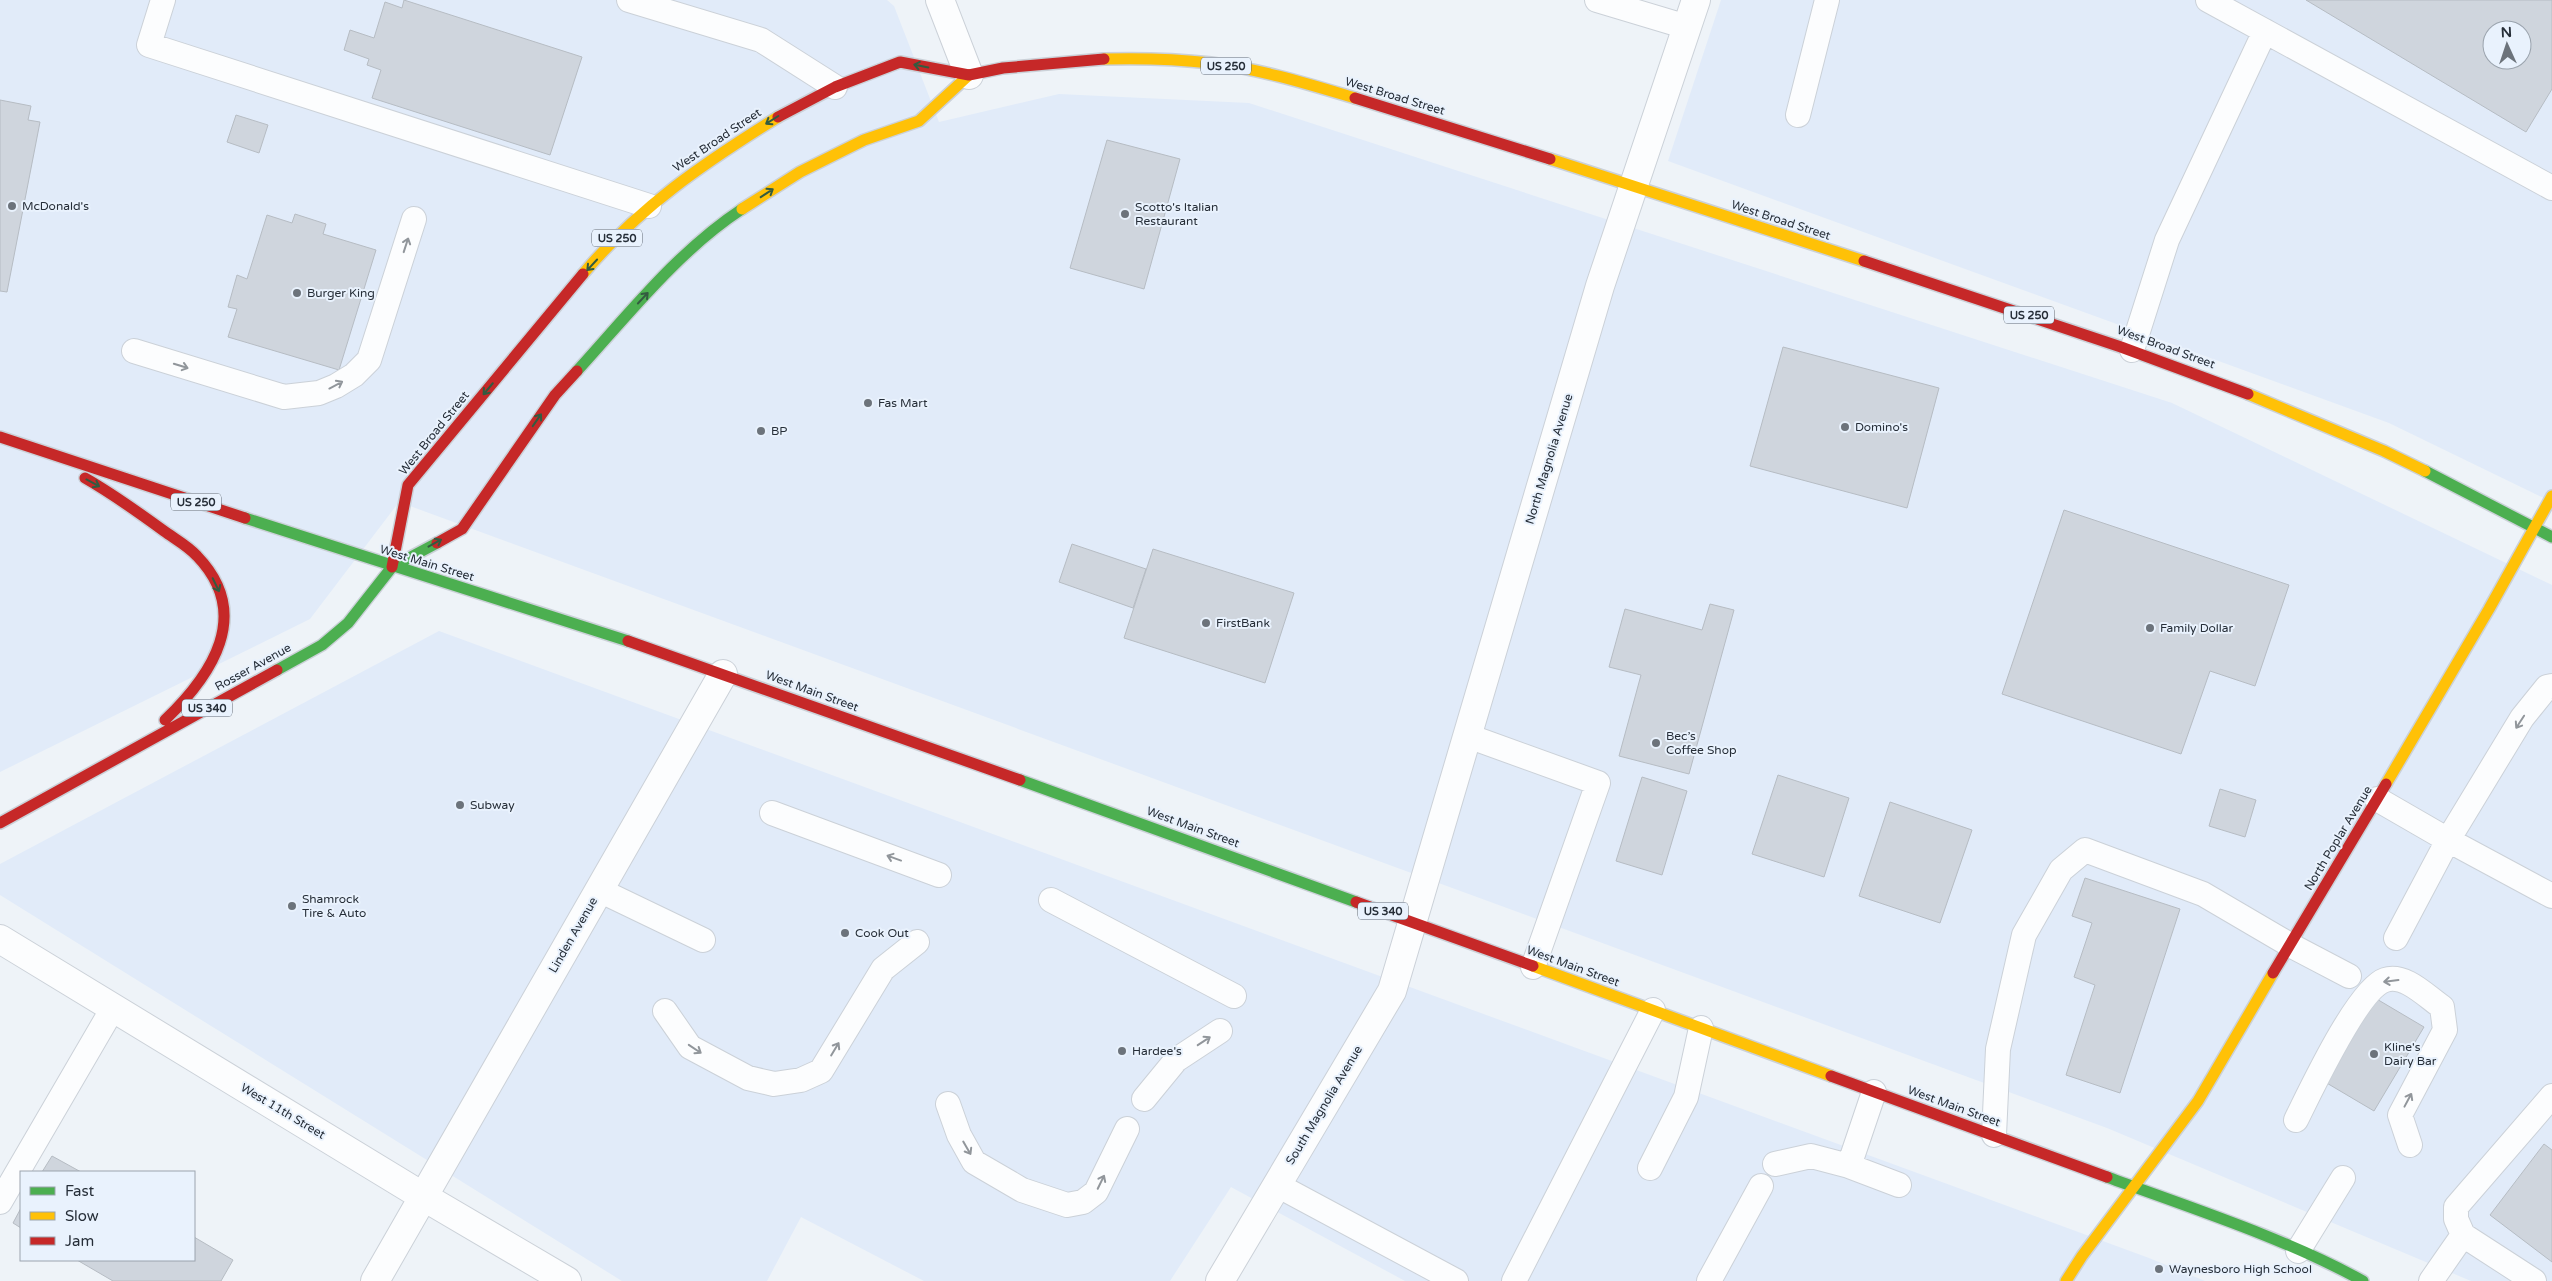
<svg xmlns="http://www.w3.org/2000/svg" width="2552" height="1281" font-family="'Varela Round',sans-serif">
  <rect width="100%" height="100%" fill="#eef3f8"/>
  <path fill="#e1ebf9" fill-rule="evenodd" d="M0,0H887L894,6L939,122L1059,94L1249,103L2172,403L2552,585V1281H2471L2107,1128L399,502L310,619L0,772Z
    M1721,0H2552V502L2389,423L1668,161ZM2492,30H2522V60H2492Z
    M439,631L2149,1258L2205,1281H1405L1231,1187L1170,1281H924L801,1217L767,1281H622L0,895V864Z"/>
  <path fill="#cfd5dd" stroke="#b6bcc3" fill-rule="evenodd" d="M404,0L582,57L550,155L372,98L381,70L367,65L369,59L344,50L350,30L374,38L385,2L402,8Z
    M2306,0H2552V89L2526,132ZM2492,30H2522V60H2492Z
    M0,100L31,106L28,120L40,122L7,292L0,291Z
    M236,115L268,125L259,153L227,142Z
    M1107,140L1180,159L1144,289L1070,268Z
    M295,214L326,224L323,234L376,250L339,370L228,337L237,309L228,307L237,275L247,279L267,215L292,223Z
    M1783,347L1939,388L1907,508L1750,466Z
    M2064,510L2289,585L2255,686L2210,671L2181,754L2002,694Z
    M1072,544L1146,569L1133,608L1059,582Z
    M1153,549L1294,593L1265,683L1124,638Z
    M1710,604L1734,610L1689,774L1619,756L1641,675L1609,667L1625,609L1702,630Z
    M1778,775L1849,798L1824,877L1752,854Z
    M1642,777L1687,791L1662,875L1616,861Z
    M2220,789L2256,800L2245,837L2209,826Z
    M1890,802L1972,830L1940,923L1859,896Z
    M2085,878L2180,909L2120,1093L2066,1075L2095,985L2074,977L2092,923L2072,916Z
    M2375,998L2424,1027L2374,1111L2325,1082Z
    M2544,1144L2552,1150V1262L2490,1215Z
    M52,1156L81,1172H42Z
    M21,1208V1228L13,1223Z
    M194,1237L233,1260L221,1281H113L77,1260H194Z"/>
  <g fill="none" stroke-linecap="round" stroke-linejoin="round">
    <g stroke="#cbd1d8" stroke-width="26">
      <path id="lane" d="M163,0L149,45L649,206
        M629,0L761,40L835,87
        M1597,0L1687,27
        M2208,0L2552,188
        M1798,115L1827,0
        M2132,350L2167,240L2265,31
        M134,351L284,397L319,393L336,386L354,375L369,360L414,219
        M2552,686L2547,687L2522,718L2448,840L2552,896
        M1468,736L1598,783L1533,967
        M2377,799L2448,840L2396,938
        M772,813L939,875
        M599,890L703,940
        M1051,900L1234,996
        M665,1011L690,1047L748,1078L774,1084L801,1080L821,1071L883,969L917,942
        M1144,1099L1176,1060L1220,1031
        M948,1104L959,1135L974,1162L1022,1190L1067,1205L1083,1202L1096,1192L1127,1129
        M2296,1120C2310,1092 2358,989 2385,980C2405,973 2427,997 2442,1007L2445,1030L2400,1115L2410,1145
        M1994,1135L1998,1049L2024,935L2061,870L2085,850L2203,894L2290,945L2349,976
        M1775,1164L1811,1156L1849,1166L1899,1185
        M1849,1166L1874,1092
        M1650,1168L1686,1097L1701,1028
        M1277,1185L1456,1281
        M0,1202L113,1008
        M2463,1235L2534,1281
        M2298,1251L2343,1178
        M1514,1281L1653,1010
        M1709,1281L1761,1186
        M2431,1281L2463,1235L2456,1219V1207L2552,1096"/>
    </g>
    <g stroke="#cbd1d8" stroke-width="30">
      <path id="street" d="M940,0L969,75
        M0,939L424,1197L567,1281
        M375,1281L723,674
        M1220,1281L1392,991L1600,286L1696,0"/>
    </g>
    <g stroke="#cbd1d8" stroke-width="14">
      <path id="fast" d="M577,371C628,315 678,251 742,209
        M2425,471L2552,537
        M245,518L628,641
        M277,670L322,645L348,623L392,567L437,543
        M1020,780L1356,902
        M2107,1177C2191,1208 2285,1238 2363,1281"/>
    </g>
    <g stroke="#cbd1d8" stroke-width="14">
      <path id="slow" d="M1104,59C1140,58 1176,59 1211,63C1260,69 1308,84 1355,98
        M1550,159L1864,261
        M742,209L800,172L864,140L919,121L969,75
        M583,274C639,207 704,163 778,117
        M2248,394L2384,451L2425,471
        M2386,784L2489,609L2552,496
        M1533,966L1831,1076
        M2066,1281L2082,1256L2198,1101L2273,973"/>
    </g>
    <g stroke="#cbd1d8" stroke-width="14">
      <path id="jam" d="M1355,98L1550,159
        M778,117L835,87L900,62L969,75L1003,68L1104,59
        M1864,261L2121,347L2248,394
        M0,437L245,518
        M85,478C113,494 138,512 164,531C175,539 188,546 197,556C253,614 212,675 165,720
        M437,543L462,529L555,395L577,371
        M392,567L408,485L583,274
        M628,641L1020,780
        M0,823L277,670
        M1356,902L1533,966
        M2273,973L2386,784
        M1831,1076L2107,1177"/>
    </g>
    <use href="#lane" stroke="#fcfdfe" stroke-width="24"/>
    <use href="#street" stroke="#fcfdfe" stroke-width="28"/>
    <use href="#fast" stroke="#4caf50" stroke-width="11"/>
    <use href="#slow" stroke="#ffc107" stroke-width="11"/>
    <use href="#jam" stroke="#c62828" stroke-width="11"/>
  </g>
  <defs><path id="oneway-shaft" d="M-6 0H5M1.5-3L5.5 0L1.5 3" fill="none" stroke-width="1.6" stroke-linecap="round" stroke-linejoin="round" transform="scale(1.25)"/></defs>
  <g stroke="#335b40">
    <use href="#oneway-shaft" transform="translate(921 66) rotate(-169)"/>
    <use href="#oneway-shaft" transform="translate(772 120) rotate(148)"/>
    <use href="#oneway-shaft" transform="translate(767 193) rotate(-33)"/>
    <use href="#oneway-shaft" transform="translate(592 265) rotate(133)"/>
    <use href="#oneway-shaft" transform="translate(643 298) rotate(-47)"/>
    <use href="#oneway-shaft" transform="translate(488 389) rotate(130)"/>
    <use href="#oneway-shaft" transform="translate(537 420) rotate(-55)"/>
    <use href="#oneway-shaft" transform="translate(93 483) rotate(28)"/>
    <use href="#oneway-shaft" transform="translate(435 543) rotate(-29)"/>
    <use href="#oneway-shaft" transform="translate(216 585) rotate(64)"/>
  </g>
  <g stroke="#91969b">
    <use href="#oneway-shaft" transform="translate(406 245) rotate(-72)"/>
    <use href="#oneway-shaft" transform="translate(181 366) rotate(17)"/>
    <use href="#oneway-shaft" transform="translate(336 385) rotate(-28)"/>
    <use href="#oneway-shaft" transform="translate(2520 722) rotate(123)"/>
    <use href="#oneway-shaft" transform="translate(894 858) rotate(-160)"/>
    <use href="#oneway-shaft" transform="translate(2391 981) rotate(173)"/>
    <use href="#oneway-shaft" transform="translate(1204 1041) rotate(-33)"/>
    <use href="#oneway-shaft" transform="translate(695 1049) rotate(34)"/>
    <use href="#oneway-shaft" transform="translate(835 1049) rotate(-59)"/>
    <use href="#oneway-shaft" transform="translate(2408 1100) rotate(-62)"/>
    <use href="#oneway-shaft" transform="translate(967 1148) rotate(60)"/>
    <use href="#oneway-shaft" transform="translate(1101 1182) rotate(-64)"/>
  </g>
  <g fill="#6c737b" stroke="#e9f2fd" stroke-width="2">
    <circle cx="12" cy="206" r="5"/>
    <circle cx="1125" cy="214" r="5"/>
    <circle cx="297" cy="293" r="5"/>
    <circle cx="868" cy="403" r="5"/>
    <circle cx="1845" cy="427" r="5"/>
    <circle cx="761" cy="431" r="5"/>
    <circle cx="1206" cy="623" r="5"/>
    <circle cx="2150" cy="628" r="5"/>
    <circle cx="1656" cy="743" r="5"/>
    <circle cx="460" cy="805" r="5"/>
    <circle cx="292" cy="906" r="5"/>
    <circle cx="845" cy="933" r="5"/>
    <circle cx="1122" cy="1051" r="5"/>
    <circle cx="2374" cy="1054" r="5"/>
    <circle cx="2159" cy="1269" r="5"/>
  </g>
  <g text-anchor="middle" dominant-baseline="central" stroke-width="4" stroke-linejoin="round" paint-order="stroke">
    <g fill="#e9f2fd" stroke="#606973" stroke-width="1">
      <rect x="1201" y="57.5" width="50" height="17" rx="4"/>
      <rect x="592" y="229.5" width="50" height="17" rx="4"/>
      <rect x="2004" y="306.5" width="50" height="17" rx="4"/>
      <rect x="171" y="493.5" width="50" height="17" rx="4"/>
      <rect x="182" y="699.5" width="50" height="17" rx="4"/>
      <rect x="1358" y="902.5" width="50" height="17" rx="4"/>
    </g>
    <g font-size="11" font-weight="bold" fill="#262e38">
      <text x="1226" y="66">US 250</text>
      <text x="617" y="238">US 250</text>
      <text x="2029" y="315">US 250</text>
      <text x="196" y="502">US 250</text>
      <text x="207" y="708">US 340</text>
      <text x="1383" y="911">US 340</text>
    </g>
    <g font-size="12" fill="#262e38" stroke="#e9f2fd">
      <text transform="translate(1395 96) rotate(17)">West Broad Street</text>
      <text transform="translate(717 140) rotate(-34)">West Broad Street</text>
      <text transform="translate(1781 220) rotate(18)">West Broad Street</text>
      <text transform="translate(2166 347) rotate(20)">West Broad Street</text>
      <text transform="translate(434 433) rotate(-51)">West Broad Street</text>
      <text transform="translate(1549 459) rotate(-73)">North Magnolia Avenue</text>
      <text transform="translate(427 563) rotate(17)">West Main Street</text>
      <text transform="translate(253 667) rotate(-29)">Rosser Avenue</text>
      <text transform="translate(812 691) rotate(20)">West Main Street</text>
      <text transform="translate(1193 827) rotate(20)">West Main Street</text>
      <text transform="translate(2338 838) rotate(-59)">North Poplar Avenue</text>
      <text transform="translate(573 935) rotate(-60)">Linden Avenue</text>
      <text transform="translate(1573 966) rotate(20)">West Main Street</text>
      <text transform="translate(1324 1105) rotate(-59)">South Magnolia Avenue</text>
      <text transform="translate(1954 1106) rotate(20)">West Main Street</text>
      <text transform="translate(283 1111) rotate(31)">West 11th Street</text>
    </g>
    <g font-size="12" fill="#262e38" stroke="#e9f2fd" text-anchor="start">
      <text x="22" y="206">McDonald's</text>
      <text x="1135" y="207">Scotto's Italian<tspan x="1135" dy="14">Restaurant</tspan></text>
      <text x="307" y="293">Burger King</text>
      <text x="878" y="403">Fas Mart</text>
      <text x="1855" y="427">Domino's</text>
      <text x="771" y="431">BP</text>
      <text x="1216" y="623">FirstBank</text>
      <text x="2160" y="628">Family Dollar</text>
      <text x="1666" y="736">Bec’s<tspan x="1666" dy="14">Coffee Shop</tspan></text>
      <text x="470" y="805">Subway</text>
      <text x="302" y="899">Shamrock<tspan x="302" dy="14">Tire &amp; Auto</tspan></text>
      <text x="855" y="933">Cook Out</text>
      <text x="2384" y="1047">Kline's<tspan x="2384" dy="14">Dairy Bar</tspan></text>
      <text x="1132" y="1051">Hardee's</text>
      <text x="2169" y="1269">Waynesboro High School</text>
    </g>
  </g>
  <rect x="20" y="1171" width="175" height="90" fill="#e9f2fd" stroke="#9ba4ae"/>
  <rect x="30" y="1187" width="25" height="8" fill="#4caf50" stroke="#9ba4ae"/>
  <text x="65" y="1196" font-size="15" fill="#262e38">Fast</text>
  <rect x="30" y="1212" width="25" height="8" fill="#ffc107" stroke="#9ba4ae"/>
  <text x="65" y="1221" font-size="15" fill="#262e38">Slow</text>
  <rect x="30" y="1237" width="25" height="8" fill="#c62828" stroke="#9ba4ae"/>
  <text x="65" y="1246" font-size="15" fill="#262e38">Jam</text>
  <g transform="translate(2507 45) rotate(357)"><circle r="24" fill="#e9f2fd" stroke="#9ba4ae"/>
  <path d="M0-4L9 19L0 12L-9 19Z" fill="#6c737b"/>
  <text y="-8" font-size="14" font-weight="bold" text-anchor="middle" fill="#262e38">N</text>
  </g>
</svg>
